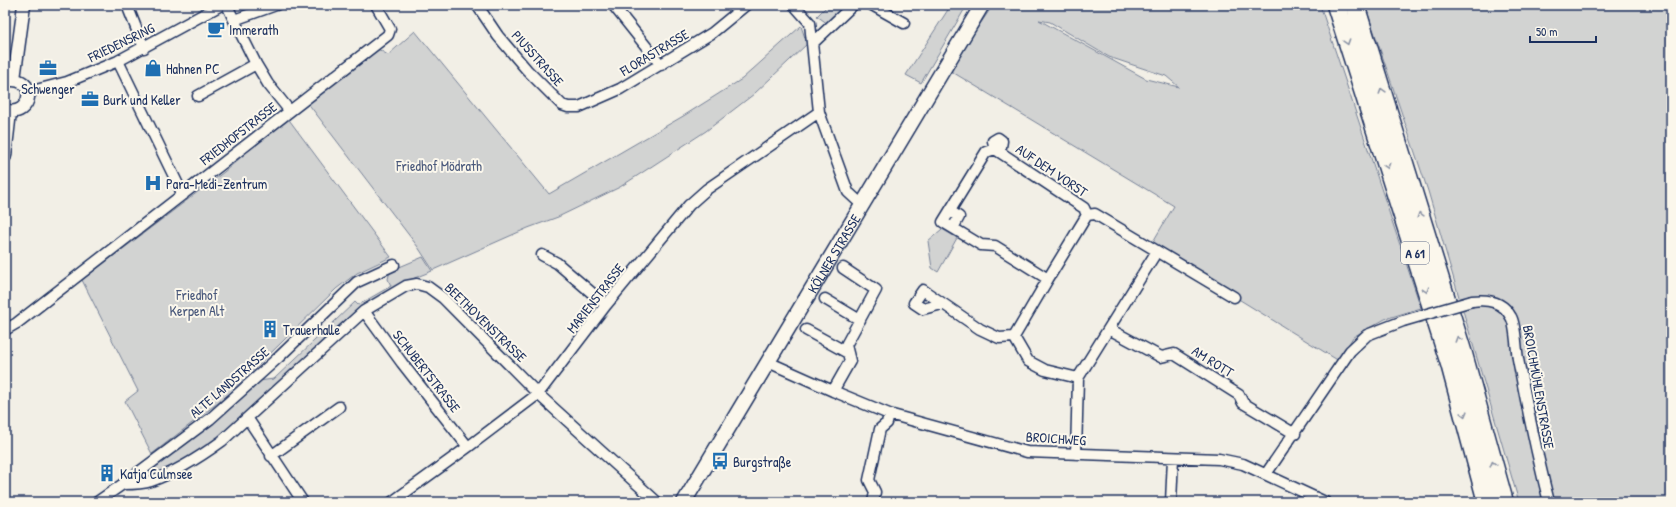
<svg xmlns="http://www.w3.org/2000/svg" width="1676" height="507" font-family="'Patrick Hand',sans-serif">
  <rect width="100%" height="100%" fill="#f2efe6"/>
  <filter id="ink" filterUnits="userSpaceOnUse"><feTurbulence type="fractalNoise" baseFrequency=".025" numOctaves="2"/><feDisplacementMap in="SourceGraphic" scale="8" xChannelSelector="R" yChannelSelector="G"/><feConvolveMatrix kernelMatrix="1 2 1 2 8 2 1 2 1" color-interpolation-filters="sRGB"/></filter>
  <g filter="url(#ink)">
    <path fill="#d2d3d2" stroke="#768198" fill-rule="evenodd" d="M828,5H848L828,24L817,16Z
      M951,5H967L921,83L906,75Z
      M993,5H1320L1421,308L1385,319L1353,337L1339,361L1151,245L1174,206L949,70ZM1039,20L1050,22L1109,57L1166,76L1179,87L1146,79Z
      M1365,5H1671V502H1519L1428,191Z
      M801,26L807,44L754,94L706,131L620,187L558,217L528,228L433,270L418,247L307,102L378,49L388,55L415,31L549,194L685,115L742,79Z
      M287,117L391,257L357,273L336,289L227,396L152,454L125,401L138,391L82,280L224,172Z
      M942,229L957,238L938,272L932,268L928,241Z
      M423,257L432,271L407,281L359,308L325,338L224,436L203,450L162,472L141,480H139L138,478L258,381L274,379L355,302L358,305L391,286L388,279L390,271Z"/>
    <g fill="none" stroke-linecap="round" stroke-linejoin="round">
      <g stroke="#1b2f5e" stroke-width="13">
        <path id="minor" d="M127,5L144,48
          M227,5L234,20L276,5
          M477,5L498,36L527,70L562,105L568,107H579L620,89L712,33L746,5
          M613,5L661,65
          M794,5L810,23L819,112L848,192L862,205
          M872,5L904,23
          M234,20L256,64L268,84L289,110
          M812,44L853,5
          M118,61L183,195
          M28,92L67,82L118,61L221,5
          M198,96L256,64
          M998,138L1002,141L1001,147L995,149L993,141Z
          M950,211L959,217L953,228
          M1157,251L1234,297
          M542,255L557,263L606,305
          M1048,279L1087,215
          M825,299L860,320
          M1472,301C1488,299 1503,301 1511,317C1516,325 1516,349 1518,359C1527,407 1537,455 1549,502
          M942,304L923,309L914,303L923,290L980,329L999,338L1014,337
          M364,311L402,363L468,447
          M1109,329L1161,357L1174,354L1239,395L1243,403L1295,434
          M5,330L17,323L388,35L390,29L376,5
          M806,330L848,353
          M768,362L833,391L889,414L1027,452L1219,459L1243,464L1325,502
          M1078,378L1045,370L1028,361L1014,337L1048,279L995,246L981,245L943,222L986,152L995,149L1084,208L1087,215
          M833,391L850,361L846,345L876,290L843,268
          M248,419L303,502
          M1076,454L1078,378L1157,251L1095,214L1087,215
          M271,456L339,407
          M1266,474L1350,351L1367,335L1403,321
          M123,484C132,484 142,484 151,481C177,472 200,457 222,441L364,311L406,286L417,284L428,287L443,298L538,394L657,502
          M97,502L123,484L210,419L279,357L357,282L394,265
          M392,502L468,447L538,394L606,305L689,205L707,189L819,112
          M873,502L875,492L869,480L880,429L887,423L889,414
          M1171,502L1173,458"/>
      </g>
      <g stroke="#1b2f5e" stroke-width="15">
        <path id="tertiary" d="M14,79L24,5
          M5,81C40,73 32,120 5,110
          M5,156L10,112"/>
      </g>
      <g stroke="#1b2f5e" stroke-width="17">
        <g id="secondary">
          <path id="s1" d="M684,502L982,5"/>
        </g>
      </g>
      <g stroke="#1b2f5e" stroke-width="21">
        <path id="motorway" d="M1336,5L1450,364L1487,502
          M1355,5L1463,354L1504,502"/>
      </g>
      <use href="#minor" stroke="#fbf7ec" stroke-width="10"/>
      <use href="#tertiary" stroke="#fbf7ec" stroke-width="12"/>
      <use href="#secondary" stroke="#fbf7ec" stroke-width="14"/>
      <use href="#motorway" stroke="#fbf7ec" stroke-width="18"/>
      <g stroke="#1b2f5e" stroke-width="13" stroke-linecap="butt">
        <path id="minor-bridge" d="M1403,321L1472,301"/>
      </g>
      <use href="#minor-bridge" stroke="#fbf7ec" stroke-width="10"/>
    </g>
    <defs><path id="oneway-chevron" d="M-2-3.5L2.5 0L-2 3.5" fill="none" stroke-width="1.6" stroke-linecap="round" stroke-linejoin="round"/></defs>
    <g stroke="#8b93a5">
      <use href="#oneway-chevron" transform="translate(1347 42) rotate(72)"/>
      <use href="#oneway-chevron" transform="translate(1382 91) rotate(-107)"/>
      <use href="#oneway-chevron" transform="translate(1387 166) rotate(72)"/>
      <use href="#oneway-chevron" transform="translate(1420 215) rotate(-107)"/>
      <use href="#oneway-chevron" transform="translate(1426 290) rotate(72)"/>
      <use href="#oneway-chevron" transform="translate(1458 339) rotate(-107)"/>
      <use href="#oneway-chevron" transform="translate(1464 414) rotate(75)"/>
      <use href="#oneway-chevron" transform="translate(1493 464) rotate(-105)"/>
    </g>
  </g>
  <defs>
    <g id="cafe-bare" transform="scale(1.38)"><path d="M-5.5-4.5H6V0H3Q3 3.5 0 3.5H-2.5Q-5.5 3.5-5.5 0ZM3-3.2v2h1.7v-2ZM-6 4.5H4V6H-6Z" fill="#1f6fb2" stroke="#fbf7ec" stroke-width="2.5" paint-order="stroke"/></g>
    <g id="office-bare" transform="scale(1.38)"><path d="M-6-3h4V-5.5h4V-3h4V5H-6ZM-1-4.5V-3h2v-1.5ZM-6 0V1H6V0Z" fill="#1f6fb2" stroke="#fbf7ec" stroke-width="2.5" paint-order="stroke"/></g>
    <g id="shop-bare" transform="scale(1.38)"><path d="M-5-2.5h2.3a2.7 3.5 0 0 1 5.4 0H5L5.5 6h-11ZM-1.5-2.5h3a1.5 2.3 0 0 0-3 0Z" fill="#1f6fb2" stroke="#fbf7ec" stroke-width="2.5" paint-order="stroke"/></g>
    <g id="hospital-bare" transform="scale(1.38)"><path d="M-5-5h3v3.5h4V-5h3V5h-3V1.5h-4V5h-3Z" fill="#1f6fb2" stroke="#fbf7ec" stroke-width="2.5" paint-order="stroke"/></g>
    <g id="building-bare" transform="scale(1.38)"><path d="M-4-6H4V6H1V3H-1V6H-4ZM-2.5-4.3h1.7v1.8h-1.7ZM.8-4.3h1.7v1.8H.8ZM-2.5-1h1.7V.8h-1.7ZM.8-1h1.7V.8H.8Z" fill="#1f6fb2" stroke="#fbf7ec" stroke-width="2.5" paint-order="stroke"/></g>
    <g id="bus-bare" transform="scale(1.38)"><path d="M-5-6H5V4H4V6H2V4H-2V6H-4V4H-5ZM-3.5-4V0h7V-4ZM-3.5 1.2v1.5H-2V1.2ZM2 1.2v1.5H3.5V1.2Z" fill="#1f6fb2" stroke="#fbf7ec" stroke-width="2.5" paint-order="stroke"/></g>
  </defs>
  <g fill-rule="evenodd">
    <use href="#cafe-bare" x="216" y="29"/>
    <use href="#office-bare" x="48" y="68"/>
    <use href="#shop-bare" x="153" y="68"/>
    <use href="#office-bare" x="90" y="99"/>
    <use href="#hospital-bare" x="153" y="183"/>
    <use href="#building-bare" x="270" y="329"/>
    <use href="#bus-bare" x="720" y="461"/>
    <use href="#building-bare" x="107" y="473"/>
  </g>
  <g text-anchor="middle" dominant-baseline="central" stroke-width="4" stroke-linejoin="round" paint-order="stroke">
    <rect fill="#fbf7ec" stroke="#5e6b89" stroke-width="1" x="1401" y="242" width="28" height="22" rx="3"/>
    <g font-size="13" font-weight="bold" fill="#1b2f5e">
      <text x="1415" y="253">A 61</text>
    </g>
    <g font-size="14" fill="#1b2f5e" stroke="#fbf7ec" text-anchor="start">
      <text x="229" y="29">Immerath</text>
      <text x="166" y="68">Hahnen PC</text>
      <text x="48" y="88" text-anchor="middle">Schwenger</text>
      <text x="103" y="99">Burk und Keller</text>
      <text x="166" y="183">Para-Medi-Zentrum</text>
      <text x="283" y="329">Trauerhalle</text>
      <text x="733" y="461">Burgstraße</text>
      <text x="120" y="473">Katja Culmsee</text>
    </g>
    <g font-size="14" fill="#1b2f5e" stroke="#fbf7ec">
      <text transform="translate(121 42) rotate(-26)">FRIEDENSRING</text>
      <text transform="translate(654 52) rotate(-31)">FLORASTRASSE</text>
      <text transform="translate(538 58) rotate(48)">PIUSSTRASSE</text>
      <text transform="translate(238 133) rotate(-38)">FRIEDHOFSTRASSE</text>
      <text transform="translate(1052 170) rotate(34)">AUF DEM VORST</text>
      <text stroke="none"><textPath href="#s1" startOffset="290">KÖLNER STRASSE</textPath></text>
      <text transform="translate(595 298) rotate(-52)">MARIENSTRASSE</text>
      <text transform="translate(486 322) rotate(44)">BEETHOVENSTRASSE</text>
      <text transform="translate(1213 361) rotate(32)">AM ROTT</text>
      <text transform="translate(427 371) rotate(52)">SCHUBERTSTRASSE</text>
      <text transform="translate(229 382) rotate(-41)">ALTE LANDSTRASSE</text>
      <text transform="translate(1539 387) rotate(80)">BROICHMÜHLENSTRASSE</text>
      <text transform="translate(1056 438) rotate(4)">BROICHWEG</text>
    </g>
    <g font-size="14" fill="#49587b" stroke="#fbf7ec">
      <text x="439" y="165">Friedhof Mödrath</text>
      <text x="197" y="294">Friedhof<tspan x="197" dy="16">Kerpen Alt</tspan></text>
    </g>
  </g>
  <rect width="1676" height="507" fill="none" stroke="#fbf7ec" stroke-width="20"/>
  <rect x="10" y="10" width="1656" height="487" fill="none" stroke="#1b2f5e" stroke-width="1.5" filter="url(#ink)"/>
  <path d="M1530 36v6h66v-6" fill="none" stroke="#1b2f5e" stroke-width="2"/>
  <text x="1536" y="36" font-size="12" fill="#1b2f5e" stroke="#fbf7ec" stroke-width="3" paint-order="stroke">50 m</text>
</svg>
